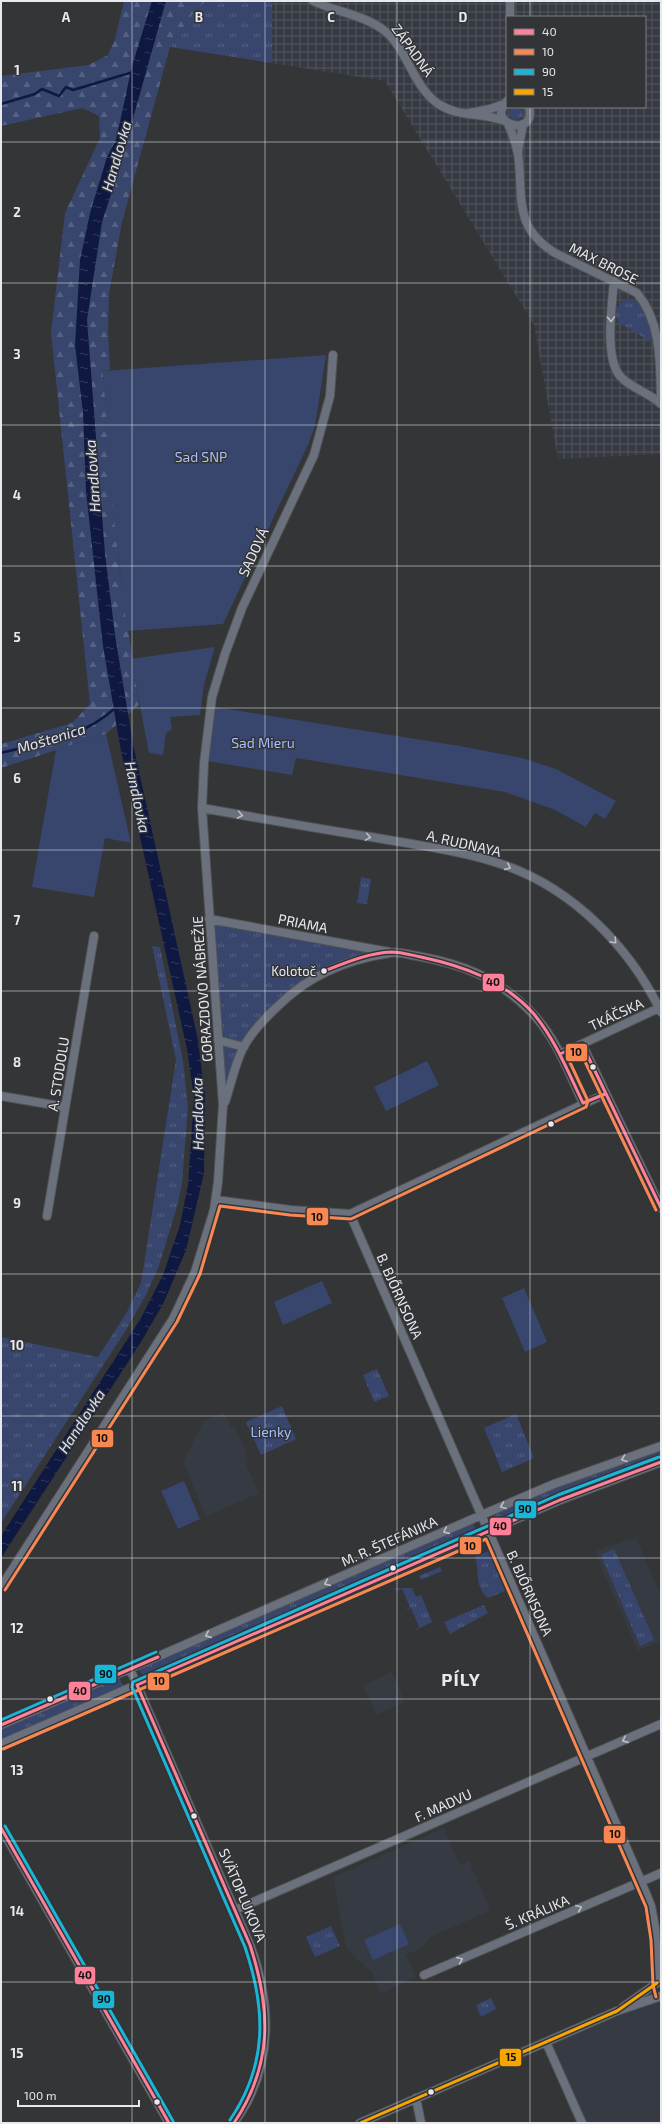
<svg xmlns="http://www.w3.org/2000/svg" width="662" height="2124" font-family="'Exo 2',sans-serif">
  <defs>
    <pattern id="industrial-grid" width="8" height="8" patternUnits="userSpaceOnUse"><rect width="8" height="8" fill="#363a43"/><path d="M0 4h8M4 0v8" fill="none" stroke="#53565e"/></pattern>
    <pattern id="grass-tufts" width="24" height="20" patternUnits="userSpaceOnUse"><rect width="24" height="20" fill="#38466d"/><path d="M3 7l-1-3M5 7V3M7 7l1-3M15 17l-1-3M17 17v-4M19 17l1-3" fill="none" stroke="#556182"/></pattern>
    <pattern id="forest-firs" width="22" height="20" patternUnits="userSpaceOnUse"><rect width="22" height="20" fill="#38466d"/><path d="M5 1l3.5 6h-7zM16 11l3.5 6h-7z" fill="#556182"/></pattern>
    <pattern id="water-ripples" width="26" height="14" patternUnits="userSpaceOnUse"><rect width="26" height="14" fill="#0e1841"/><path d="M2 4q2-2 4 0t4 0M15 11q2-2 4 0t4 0" fill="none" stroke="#313a5d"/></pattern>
  </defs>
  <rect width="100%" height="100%" fill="#333537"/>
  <path fill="#363a43" d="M224,1412L231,1427L234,1426L242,1442L248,1460L245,1461L259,1493L206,1517L183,1462L204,1420Z
    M636,1538L661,1595V1641L638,1651L595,1553L597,1550Z
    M392,1672L405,1702L376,1715L363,1685Z
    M444,1828L460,1865L469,1861L490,1908L488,1912L430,1937L421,1948L406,1955L416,1977L381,1994L373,1974L346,1948L333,1877Z
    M661,1999V2123H584L547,2042L640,2001Z"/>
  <path fill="url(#industrial-grid)" fill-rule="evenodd" d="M272,1H661V454L558,459L534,325L385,81L272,63ZM507,17H645V107H507Z"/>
  <path fill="url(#grass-tufts)" d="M207,1H272V63L170,47L196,9Z
    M509 113a7 7 0 1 1 14 0a7 7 0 1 1-14 0Z
    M627,299H633L644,308L655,344L619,323C613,313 617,304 627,299Z
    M361,877L371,879L367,904L357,903Z
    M210,919L384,953L343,966L286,996L243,1046L223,1107Z
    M152,946L160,947L183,1061L188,1107L182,1183L178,1203L159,1266L146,1295L124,1333L1,1523V1337L98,1357L127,1312L141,1283L176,1060Z
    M377,1369L389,1396L374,1402L363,1375Z
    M282,1406L296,1439L261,1455L246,1422Z
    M516,1414L534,1458L502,1472L484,1428Z
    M661,1450V1457L556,1498L498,1523L494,1514L552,1489Z
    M473,1523L477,1532L143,1677L139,1669Z
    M614,1549L654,1640L640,1646L601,1555Z
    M488,1551L505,1591L488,1598C474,1587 480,1572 475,1557Z
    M440,1567L442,1571L421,1580L419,1576Z
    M395,1588H412L416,1597L421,1595L432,1622L414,1631L419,1627L411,1608L405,1610L410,1607L402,1589L396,1591Z
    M484,1605L488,1613L450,1634L444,1622Z
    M119,1677L123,1686L1,1739V1729Z
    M331,1926L340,1946L315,1957L306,1937Z
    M491,1998L496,2009L481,2017L476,2005Z"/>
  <path fill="url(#forest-firs)" d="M124,1H207L196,9L170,47L122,222L109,294L108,330L110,370L103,371L119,565L139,705L106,734L1,768V744L72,723L90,704L51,333L65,213L100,138L99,116L82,108L1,126V76L88,65L108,55L115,39Z"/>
  <path fill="#38466d" d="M326,355L315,426L308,445L223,624L127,631L113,510L103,371Z
    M215,647L204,685L200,715L170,717L172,729L166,733L163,755L149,753L131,659Z
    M215,707L460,746L522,758L556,769L616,801L605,819L595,813L586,827L555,810L505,792L296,758L292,775L207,761Z
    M106,734L131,843L105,838L94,897L32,887L56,750Z
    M427,1061L439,1085L386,1111L374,1087Z
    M322,1281L332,1303L283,1325L274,1302Z
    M524,1288L547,1342L525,1352L502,1298Z
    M184,1481L200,1519L178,1529L161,1491Z
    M400,1924L409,1944L373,1960L364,1940Z"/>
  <path fill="url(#water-ripples)" d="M152,1H166L116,179L102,222L87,320L105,554L115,635L133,744L198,1040L205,1097L204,1173L186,1250L164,1302L141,1342L1,1558V1536L141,1318L163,1275L180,1225L188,1185L194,1098L187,1049L121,751L103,646L86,491L83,413L75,345L80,260L90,213L107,157L116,140L132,66Z"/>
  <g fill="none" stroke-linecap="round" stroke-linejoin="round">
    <path stroke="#0e1841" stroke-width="2.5" d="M1,104L35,94L42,89L59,96L66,87L73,90L133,72
      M1,753C42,742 84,738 116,707"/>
    <g stroke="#515253" stroke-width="10">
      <path id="minor" d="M313,1C336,12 366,15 386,32C408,51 414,89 440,105C461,118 484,112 505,121
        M510,1V17
        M507,101C484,124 537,139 529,107
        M469,113L490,109L504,104
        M508,124C512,133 516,144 518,154C524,197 512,226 555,253L637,293C662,323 660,364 661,404
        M518,151L523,124
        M614,281C612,304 603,363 623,379C634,389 649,393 661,404
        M202,808C258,818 314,828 371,837C415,845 461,850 504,865C573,889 630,947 661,1012
        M209,919L389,952
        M218,1040L244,1047
        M582,1044L661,1007
        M560,1054L582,1044L661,1208
        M1,1096L65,1107
        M225,1102C231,1084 235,1064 243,1048C251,1033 266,1017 278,1006C308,976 348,959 390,953C398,951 409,955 417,956C462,964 496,977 529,1010C555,1035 568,1071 583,1103
        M216,1200L291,1210L350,1214L605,1094
        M350,1214L641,1881L651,1906L655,1928L658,1977
        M47,1216L94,936
        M1,1587L173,1319L195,1272L214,1210L218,1182L223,1105L202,808L204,763L212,697L225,654L242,608L314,455L330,396L333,355
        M130,1669L250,1945C268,1994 273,2045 251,2094C247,2104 240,2114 234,2123
        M1,1725L491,1511L554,1484L661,1446
        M1,1744L560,1500L661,1462
        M1,1828L169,2123
        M235,1910L661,1724
        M424,1975L661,1873
        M623,2007L657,1983
        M546,2042L582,2123
        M416,2098L421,2123
        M360,2123L617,2011L661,1996"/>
    </g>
    <use href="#minor" stroke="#6b707d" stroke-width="8"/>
    <g stroke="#323438" stroke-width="6">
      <path id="bus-1" d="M324,971C345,963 368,953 391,952C401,952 411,955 421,957C463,966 503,980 533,1013C555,1039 568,1072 583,1103L605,1094
        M560,1054L582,1044L661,1208
        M1,1725L158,1657
        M1,1828L169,2123
        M234,2123C273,2065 271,2009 250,1945L137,1685L560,1500L661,1462"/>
    </g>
    <g stroke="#323438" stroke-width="6">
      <path id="bus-2" d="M5,1590L177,1322L200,1274L220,1206L290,1215L351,1219L586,1107L588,1101L567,1056L580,1051L656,1210
        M3,1749L486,1539L646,1907L651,1940L653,1985L656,1997"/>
    </g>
    <g stroke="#323438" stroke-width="6">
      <path id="bus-3" d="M1,1720L156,1652
        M5,1826L173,2121
        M230,2120C268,2064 266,2009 245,1947L132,1687L133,1682L558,1495L659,1457"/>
    </g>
    <g stroke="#323438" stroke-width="6">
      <path id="bus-4" d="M360,2123L617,2011L657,1983"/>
    </g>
    <use href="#bus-1" stroke="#ff8098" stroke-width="3"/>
    <use href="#bus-2" stroke="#f88751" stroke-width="3"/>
    <use href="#bus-3" stroke="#1ab6d8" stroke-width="3"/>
    <use href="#bus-4" stroke="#f7a600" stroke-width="3"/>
  </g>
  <defs><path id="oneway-chevron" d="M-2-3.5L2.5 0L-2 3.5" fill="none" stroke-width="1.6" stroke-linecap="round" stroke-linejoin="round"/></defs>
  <g stroke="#bcbfc5">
    <use href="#oneway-chevron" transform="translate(611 319) rotate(88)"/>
    <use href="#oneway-chevron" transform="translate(240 815) rotate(10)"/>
    <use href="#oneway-chevron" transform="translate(368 837) rotate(10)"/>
    <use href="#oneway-chevron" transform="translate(508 867) rotate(24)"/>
    <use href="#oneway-chevron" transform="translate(614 941) rotate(47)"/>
    <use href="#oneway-chevron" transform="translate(624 1459) rotate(160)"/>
    <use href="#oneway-chevron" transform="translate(503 1506) rotate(157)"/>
    <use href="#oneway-chevron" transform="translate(446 1531) rotate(156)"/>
    <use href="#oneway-chevron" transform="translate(327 1583) rotate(156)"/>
    <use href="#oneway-chevron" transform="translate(208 1635) rotate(156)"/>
    <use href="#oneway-chevron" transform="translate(625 1740) rotate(156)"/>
    <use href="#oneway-chevron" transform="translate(579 1908) rotate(-23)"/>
    <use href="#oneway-chevron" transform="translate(460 1960) rotate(-23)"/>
  </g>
  <path fill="none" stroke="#e8e9ec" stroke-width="1" stroke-opacity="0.55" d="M132,1V2123M265,1V2123M397,1V2123M530,1V17M530,107V2123M1,142H661M1,283H661M1,425H661M1,566H661M1,708H661M1,850H661M1,991H661M1,1133H661M1,1274H661M1,1416H661M1,1558H661M1,1699H661M1,1841H661M1,1982H661"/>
  <g fill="#e8e9ec" stroke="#323438" stroke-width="1.5">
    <circle cx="324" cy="971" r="3.5"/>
    <circle cx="593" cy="1067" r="3.5"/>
    <circle cx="551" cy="1124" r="3.5"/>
    <circle cx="393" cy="1568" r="3.5"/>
    <circle cx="50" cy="1699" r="3.5"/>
    <circle cx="194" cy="1816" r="3.5"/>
    <circle cx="431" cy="2092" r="3.5"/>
    <circle cx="157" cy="2102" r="3.5"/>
  </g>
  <g text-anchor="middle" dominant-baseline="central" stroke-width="3" stroke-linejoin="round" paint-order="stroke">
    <g font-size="13" fill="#e8e9ec" stroke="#323438" text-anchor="end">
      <text x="316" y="971">Kolotoč</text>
    </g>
    <g font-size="14" fill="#e8e9ec" stroke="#323438">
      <text transform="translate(413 50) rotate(54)">ZÁPADNÁ</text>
      <text transform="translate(604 263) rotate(27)">MAX BROSE</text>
      <text transform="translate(253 552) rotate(-65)">SADOVÁ</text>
      <text transform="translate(464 843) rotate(13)">A. RUDNAYA</text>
      <text transform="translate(303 923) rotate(11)">PRIAMA</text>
      <text transform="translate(202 989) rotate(-94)">GORAZDOVO NÁBREŽIE</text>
      <text transform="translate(616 1014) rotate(-25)">TKÁČSKA</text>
      <text transform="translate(58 1074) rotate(-81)">A. STODOLU</text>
      <text transform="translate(400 1296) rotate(66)">B. BJŐRNSONA</text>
      <text transform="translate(389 1541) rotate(-24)">M. R. ŠTEFÁNIKA</text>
      <text transform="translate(530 1593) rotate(66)">B. BJŐRNSONA</text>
      <text transform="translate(443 1805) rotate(-24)">F. MADVU</text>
      <text transform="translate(243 1895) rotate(67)">SVÄTOPLUKOVA</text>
      <text transform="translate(537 1912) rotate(-23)">Š. KRÁLIKA</text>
    </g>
    <g font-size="14" fill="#a7bffe" stroke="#323438">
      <text x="201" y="456">Sad SNP</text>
      <text x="263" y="742">Sad Mieru</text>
      <text x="271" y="1431">Lienky</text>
    </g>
    <g font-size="15" font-style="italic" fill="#dee4f4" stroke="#323438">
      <text transform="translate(116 156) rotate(-74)">Handlovka</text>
      <text transform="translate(92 476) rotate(-94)">Handlovka</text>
      <text transform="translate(51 738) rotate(-17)">Moštenica</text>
      <text transform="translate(138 797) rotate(78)">Handlovka</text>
      <text transform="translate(197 1114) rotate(-91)">Handlovka</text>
      <text transform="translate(81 1421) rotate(-57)">Handlovka</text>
    </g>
    <g font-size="18" font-weight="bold" letter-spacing="1" fill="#e8e9ec" stroke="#323438">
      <text x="461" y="1679">PÍLY</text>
    </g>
  </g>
  <g font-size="13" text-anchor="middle" font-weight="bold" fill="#e8e9ec" stroke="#323438" stroke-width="3" stroke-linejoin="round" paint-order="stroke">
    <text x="66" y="22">A</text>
    <text x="199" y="22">B</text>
    <text x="331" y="22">C</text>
    <text x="463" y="22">D</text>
    <text x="17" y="75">1</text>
    <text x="17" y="217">2</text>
    <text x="17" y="359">3</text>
    <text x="17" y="500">4</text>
    <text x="17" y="642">5</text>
    <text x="17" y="783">6</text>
    <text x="17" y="925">7</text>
    <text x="17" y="1067">8</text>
    <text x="17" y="1208">9</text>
    <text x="17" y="1350">10</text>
    <text x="17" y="1491">11</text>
    <text x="17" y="1633">12</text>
    <text x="17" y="1775">13</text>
    <text x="17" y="1916">14</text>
    <text x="17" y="2058">15</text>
  </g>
  <g stroke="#323438" stroke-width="1.5">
    <rect x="482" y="973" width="23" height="19" rx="4" fill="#ff8098"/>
    <rect x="565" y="1043" width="23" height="19" rx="4" fill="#f88751"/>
    <rect x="306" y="1207" width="23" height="19" rx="4" fill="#f88751"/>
    <rect x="91" y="1429" width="23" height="19" rx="4" fill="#f88751"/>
    <rect x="514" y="1500" width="23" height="19" rx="4" fill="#1ab6d8"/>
    <rect x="489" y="1517" width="23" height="19" rx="4" fill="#ff8098"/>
    <rect x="459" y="1536" width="23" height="19" rx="4" fill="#f88751"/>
    <rect x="94" y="1664" width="23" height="20" rx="4" fill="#1ab6d8"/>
    <rect x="147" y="1672" width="23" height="19" rx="4" fill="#f88751"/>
    <rect x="68" y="1681" width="23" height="20" rx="4" fill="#ff8098"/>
    <rect x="603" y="1825" width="23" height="19" rx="4" fill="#f88751"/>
    <rect x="74" y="1966" width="22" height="19" rx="4" fill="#ff8098"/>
    <rect x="92" y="1990" width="23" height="19" rx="4" fill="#1ab6d8"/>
    <rect x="499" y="2048" width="23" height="19" rx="4" fill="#f7a600"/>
  </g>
  <g font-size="11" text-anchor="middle" font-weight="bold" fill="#111">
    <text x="493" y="986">40</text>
    <text x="576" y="1056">10</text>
    <text x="317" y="1221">10</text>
    <text x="102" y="1442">10</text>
    <text x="525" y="1513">90</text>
    <text x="500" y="1530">40</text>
    <text x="470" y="1550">10</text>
    <text x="106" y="1678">90</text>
    <text x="159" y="1685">10</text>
    <text x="80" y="1695">40</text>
    <text x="615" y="1838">10</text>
    <text x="85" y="1979">40</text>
    <text x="104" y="2003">90</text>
    <text x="511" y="2061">15</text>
  </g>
  <rect width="662" height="2124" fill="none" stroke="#e8e9ec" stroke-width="4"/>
  <rect x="506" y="16" width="140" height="92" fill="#323438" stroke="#7b7c80"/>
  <rect x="514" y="29" width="20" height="6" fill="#ff8098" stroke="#7b7c80"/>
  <text x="542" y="36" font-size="12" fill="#e8e9ec">40</text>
  <rect x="514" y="49" width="20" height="6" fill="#f88751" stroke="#7b7c80"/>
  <text x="542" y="56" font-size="12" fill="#e8e9ec">10</text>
  <rect x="514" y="69" width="20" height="6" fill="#1ab6d8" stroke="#7b7c80"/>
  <text x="542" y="76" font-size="12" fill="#e8e9ec">90</text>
  <rect x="514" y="89" width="20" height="6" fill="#f7a600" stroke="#7b7c80"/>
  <text x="542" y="96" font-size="12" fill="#e8e9ec">15</text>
  <path d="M18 2100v6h121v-6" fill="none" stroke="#e8e9ec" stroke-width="2"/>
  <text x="24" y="2100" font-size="12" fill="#e8e9ec" stroke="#323438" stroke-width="3" paint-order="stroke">100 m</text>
</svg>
